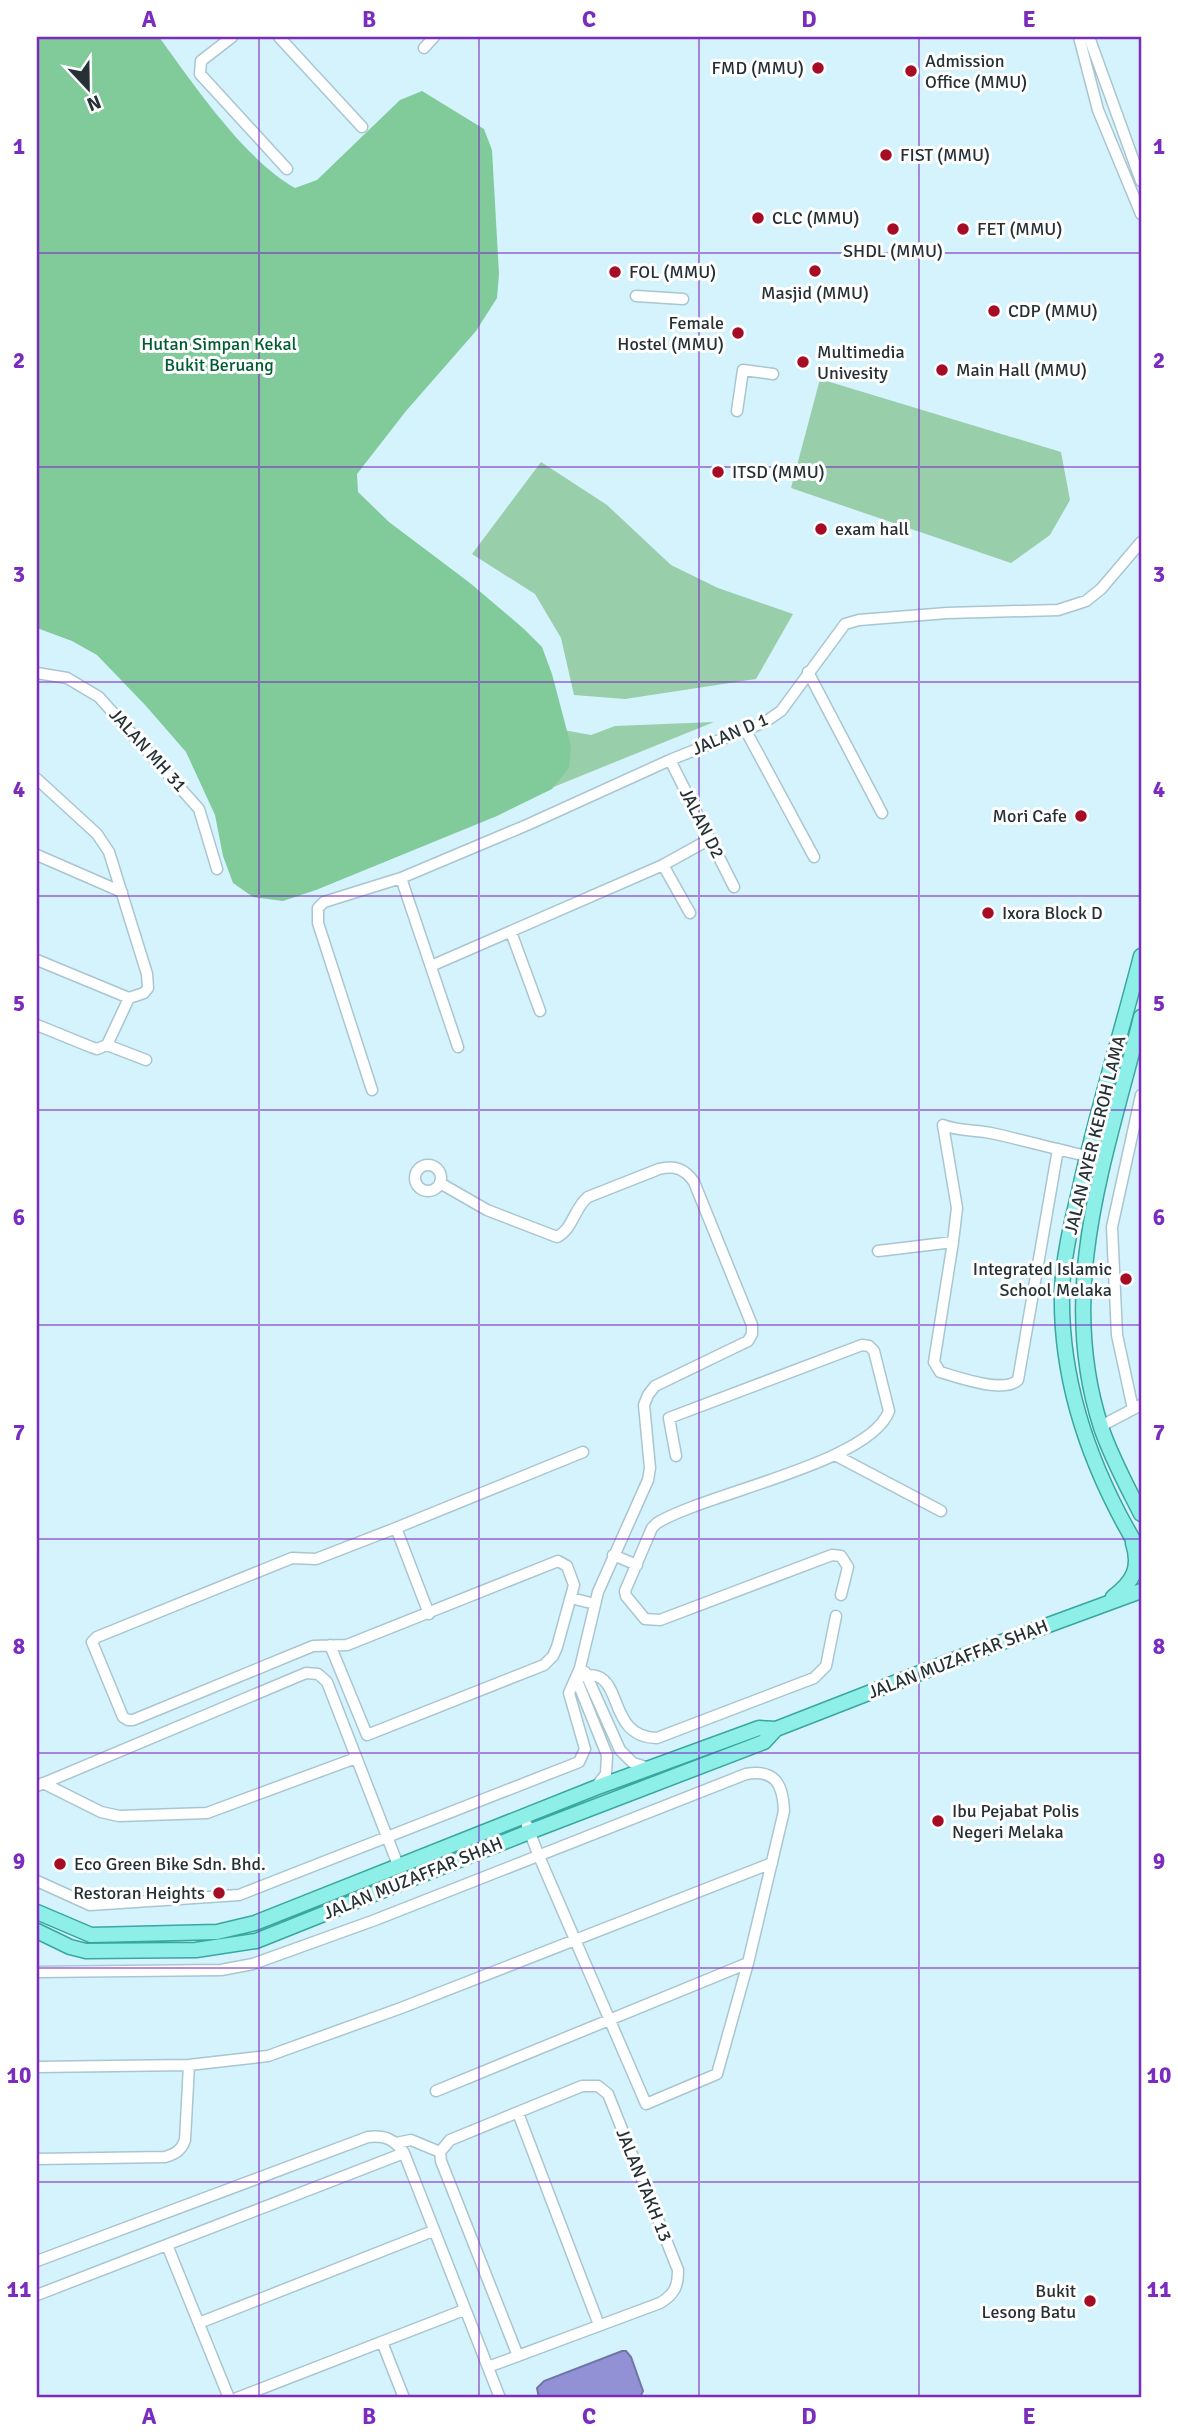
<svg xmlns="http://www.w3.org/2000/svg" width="1178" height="2435" font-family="Signika,sans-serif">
  <rect width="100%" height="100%" fill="#d5f3fd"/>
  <path fill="#99ceaa" d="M820,379L1061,452L1070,500L1050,535L1011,563L791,488Z
    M541,462L607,505L671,565L718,588L793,614L756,679L625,699L574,695L561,638L535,594L472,554Z
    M714,722L504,807L563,730L591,735L615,726Z"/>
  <path fill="#81ca9a" d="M37,37H159C194,85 244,159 295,188L317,180L400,100L422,91L484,129L492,150L499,274L497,298L476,331L406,411L357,474L358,492L389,522L470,583L524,629L542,647L552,674L571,746L569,768L552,789L497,816L316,890L283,901L253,897L233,883L223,856L215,815L186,752L146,706L97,655L72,641L37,628Z"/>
  <path fill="#9391d6" stroke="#7274a6" stroke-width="2" d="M622,2351H626L631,2357L643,2391L640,2398H539L537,2388L544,2381Z"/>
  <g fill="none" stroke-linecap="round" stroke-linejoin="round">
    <g stroke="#a9c6d0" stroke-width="13">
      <path id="minor" d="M232,37L201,61L200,74L287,169
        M279,37L362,127
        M1079,37L1098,110L1141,214
        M1089,37L1141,181
        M424,48L434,37
        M636,296L683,299
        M737,411L743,370L773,374
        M808,672L882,813
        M37,673L67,678L99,697L199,809L217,869
        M746,731L814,857
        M670,760L734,887
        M37,779L97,834L109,852L147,974L148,988L144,993L129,998L37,960
        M37,855L122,892
        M663,865L690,913
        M401,878L458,1047
        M511,932L540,1011
        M431,966L663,865L710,839
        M37,1025L91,1047L97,1049L107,1045L146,1060
        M107,1045L129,998
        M372,1090L318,923V908L324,902L401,878L527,825L670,760L765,722L781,711L845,624L859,620L947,613L1058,610L1086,601L1101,589L1141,542
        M943,1125L957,1208L953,1242L934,1362L940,1372C957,1377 1004,1394 1018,1380L1058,1149
        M943,1125C957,1131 976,1130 991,1133C1023,1140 1055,1149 1087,1156
        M415 1178a13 13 0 1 1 26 0a13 13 0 1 1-26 0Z
        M878,1251L953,1242
        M1133,1409L1117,1335L1112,1227L1141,1095
        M1101,1426L1141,1405
        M835,1455L941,1511
        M676,1456L669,1418L862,1345L869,1346L874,1351L889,1411C870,1463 706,1493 657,1523L652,1528L625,1591L626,1596L645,1619L660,1620L832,1555L841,1556L848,1567L841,1595
        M613,1555L637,1565
        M571,1598L595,1604
        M429,1614L396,1528L583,1452
        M330,1645L367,1735L544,1665L553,1656L557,1647L574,1585L567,1566L558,1561L347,1645L313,1646L133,1720H128L123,1717L92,1642L97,1637L292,1558L316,1559L396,1528
        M585,1672L620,1750L633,1763L649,1768
        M576,1678C629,1660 601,1737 657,1738L814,1678L826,1666L836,1616
        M576,1678L607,1755L606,1774L595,1788
        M43,1783L101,1812L119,1816L207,1813L356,1758
        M37,1786L306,1673L318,1674L327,1682L398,1865
        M37,1881L90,1905L239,1895L579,1762L585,1749L569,1693L580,1668L598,1592L648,1480L650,1468L644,1405L648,1395L655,1386L748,1341L752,1334V1325L694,1182C685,1169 675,1165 659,1169L588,1197C574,1208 573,1229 557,1237L487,1210L440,1183
        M37,1972L221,1970L253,1964L375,1920L746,1774C775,1769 783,1784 784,1811L748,1963L717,2074L646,2104L538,1854L527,1825
        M37,2067L189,2065L268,2056L401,2008L772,1863
        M436,2091L748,1963
        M518,2113L599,2325
        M396,2143L411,2140L440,2152
        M37,2159L165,2157C175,2154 181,2151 185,2140L189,2065
        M167,2245L229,2398
        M37,2261L368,2137C385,2135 394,2139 404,2153L500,2398
        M37,2295L404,2153
        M199,2323L433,2231
        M382,2342L404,2398
        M488,2367C545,2346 603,2324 660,2303C675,2294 678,2286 678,2270L608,2094L598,2086H582L450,2140L440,2152L441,2161L518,2356
        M237,2398L464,2310"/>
    </g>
    <g stroke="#39a69f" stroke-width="17">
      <path id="major" d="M1141,956C1121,1035 1096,1113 1079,1192C1071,1225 1063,1258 1062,1292C1060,1386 1093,1474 1141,1553
        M1141,1017C1108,1153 1055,1286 1101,1427C1111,1457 1127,1486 1141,1514
        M1113,1597C1133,1582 1141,1568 1133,1543
        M37,1912L91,1935L217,1932L255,1923L595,1788L759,1728L776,1729
        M37,1931L70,1947L86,1951L196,1950L256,1941L529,1832L764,1742L776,1729L961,1657L1141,1591"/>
    </g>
    <use href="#minor" stroke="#fff" stroke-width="10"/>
    <use href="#major" stroke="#8eefe8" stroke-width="14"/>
  </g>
  <path fill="none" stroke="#7b2cbf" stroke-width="2" stroke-opacity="0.55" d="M259,37V2398M479,37V2398M699,37V2398M919,37V2398M37,253H1141M37,467H1141M37,682H1141M37,896H1141M37,1110H1141M37,1325H1141M37,1539H1141M37,1753H1141M37,1968H1141M37,2182H1141"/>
  <g fill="#a60d24" stroke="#fff" stroke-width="2.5">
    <circle cx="818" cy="68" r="7"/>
    <circle cx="911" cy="71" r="7"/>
    <circle cx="886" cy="155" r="7"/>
    <circle cx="758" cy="218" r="7"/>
    <circle cx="893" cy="229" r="7"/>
    <circle cx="963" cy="229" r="7"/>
    <circle cx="815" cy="271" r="7"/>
    <circle cx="615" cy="272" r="7"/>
    <circle cx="994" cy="311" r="7"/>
    <circle cx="738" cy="333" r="7"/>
    <circle cx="803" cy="362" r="7"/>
    <circle cx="942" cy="370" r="7"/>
    <circle cx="718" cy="472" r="7"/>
    <circle cx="821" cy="529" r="7"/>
    <circle cx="1081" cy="816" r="7"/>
    <circle cx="988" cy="913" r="7"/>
    <circle cx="1126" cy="1279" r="7"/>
    <circle cx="938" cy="1821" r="7"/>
    <circle cx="60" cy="1864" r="7"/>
    <circle cx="219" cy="1893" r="7"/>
    <circle cx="1090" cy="2301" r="7"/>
  </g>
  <g text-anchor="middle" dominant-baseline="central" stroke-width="6" stroke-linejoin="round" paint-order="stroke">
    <g font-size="18" fill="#263135" stroke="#fff" text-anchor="start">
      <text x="925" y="61">Admission<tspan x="925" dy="21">Office (MMU)</tspan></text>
      <text x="804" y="68" text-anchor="end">FMD (MMU)</text>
      <text x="900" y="155">FIST (MMU)</text>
      <text x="772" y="218">CLC (MMU)</text>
      <text x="977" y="229">FET (MMU)</text>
      <text x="893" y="251" text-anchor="middle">SHDL (MMU)</text>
      <text x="629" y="272">FOL (MMU)</text>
      <text x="815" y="293" text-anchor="middle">Masjid (MMU)</text>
      <text x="1008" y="311">CDP (MMU)</text>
      <text x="724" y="323" text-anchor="end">Female<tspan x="724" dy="21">Hostel (MMU)</tspan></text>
      <text x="817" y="352">Multimedia<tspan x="817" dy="21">Univesity</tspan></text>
      <text x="956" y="370">Main Hall (MMU)</text>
      <text x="732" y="472">ITSD (MMU)</text>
      <text x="835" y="529">exam hall</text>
      <text x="1067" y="816" text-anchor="end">Mori Cafe</text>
      <text x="1002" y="913">Ixora Block D</text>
      <text x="1112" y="1269" text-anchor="end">Integrated Islamic<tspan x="1112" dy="21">School Melaka</tspan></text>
      <text x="952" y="1811">Ibu Pejabat Polis<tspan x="952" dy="21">Negeri Melaka</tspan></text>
      <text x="74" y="1864">Eco Green Bike Sdn. Bhd.</text>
      <text x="205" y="1893" text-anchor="end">Restoran Heights</text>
      <text x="1076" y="2291" text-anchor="end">Bukit<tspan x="1076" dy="21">Lesong Batu</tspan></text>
    </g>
    <g font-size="18" fill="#005c31" stroke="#fff">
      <text x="219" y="344">Hutan Simpan Kekal<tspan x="219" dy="21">Bukit Beruang</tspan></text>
    </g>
    <g font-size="18" fill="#263135" stroke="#fff">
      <text transform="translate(730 734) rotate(-23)">JALAN D 1</text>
      <text transform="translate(148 750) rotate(48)">JALAN MH 31</text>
      <text transform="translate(702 823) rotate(63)">JALAN D2</text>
      <text transform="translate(1095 1135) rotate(-76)">JALAN AYER KEROH LAMA</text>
      <text transform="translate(958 1659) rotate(-21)">JALAN MUZAFFAR SHAH</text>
      <text transform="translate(413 1878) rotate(-22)">JALAN MUZAFFAR SHAH</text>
      <text transform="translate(644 2185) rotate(68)">JALAN TAKH 13</text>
    </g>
  </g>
  <rect width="1178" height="2435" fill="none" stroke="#ffffff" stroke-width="77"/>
  <g transform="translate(88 88) rotate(158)" stroke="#ffffff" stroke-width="5" paint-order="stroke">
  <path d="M0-5L12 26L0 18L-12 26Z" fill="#263135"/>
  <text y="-10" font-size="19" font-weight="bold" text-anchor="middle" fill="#263135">N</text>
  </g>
  <rect x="38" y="38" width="1102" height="2358" fill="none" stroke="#7b2cbf" stroke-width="2.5"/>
  <g font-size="23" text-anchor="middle" font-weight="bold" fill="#7b2cbf">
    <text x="149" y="27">A</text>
    <text x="369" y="27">B</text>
    <text x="589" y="27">C</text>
    <text x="809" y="27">D</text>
    <text x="1029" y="27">E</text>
    <text x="19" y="154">1</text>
    <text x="1159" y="154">1</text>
    <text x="19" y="368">2</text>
    <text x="1159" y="368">2</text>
    <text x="19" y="582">3</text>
    <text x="1159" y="582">3</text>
    <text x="19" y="797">4</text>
    <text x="1159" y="797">4</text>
    <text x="19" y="1011">5</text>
    <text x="1159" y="1011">5</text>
    <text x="19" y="1225">6</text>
    <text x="1159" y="1225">6</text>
    <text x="19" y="1440">7</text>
    <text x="1159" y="1440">7</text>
    <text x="19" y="1654">8</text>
    <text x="1159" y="1654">8</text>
    <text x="19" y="1869">9</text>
    <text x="1159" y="1869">9</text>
    <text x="19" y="2083">10</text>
    <text x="1159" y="2083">10</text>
    <text x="19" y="2297">11</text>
    <text x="1159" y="2297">11</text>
    <text x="149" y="2424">A</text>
    <text x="369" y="2424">B</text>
    <text x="589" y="2424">C</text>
    <text x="809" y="2424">D</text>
    <text x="1029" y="2424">E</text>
  </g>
</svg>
